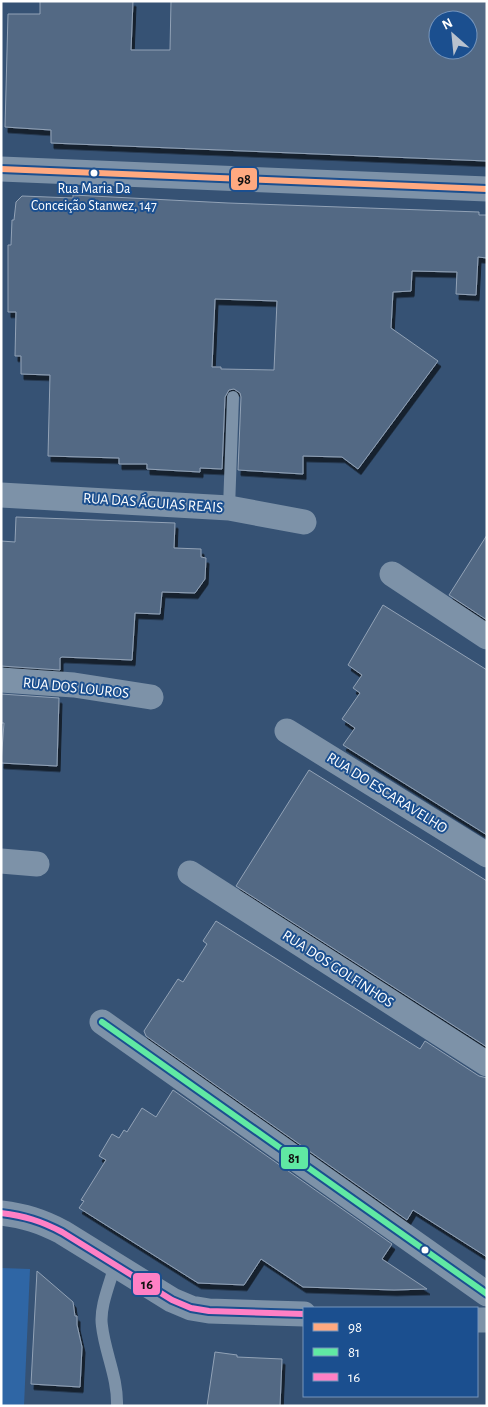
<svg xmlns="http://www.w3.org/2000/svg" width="488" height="1407" font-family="'Alegreya Sans',sans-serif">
  <defs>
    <filter id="shadow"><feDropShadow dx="3" dy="5.5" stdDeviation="0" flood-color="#0009"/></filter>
  </defs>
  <rect width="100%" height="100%" fill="#365274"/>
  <path fill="#2f66a5" d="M1,1268L30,1269L24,1406H1Z"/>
  <path fill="#526984" stroke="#92a2b6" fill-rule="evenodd" filter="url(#shadow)" d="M40,1H133L131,50H170L171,1H487V161L51,143V130L5,127L8,14H40ZM438,20H468V50H438Z
    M73,195L228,203L479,212V215H487V258L478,257L476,295L456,294L457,272L412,271L411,291L393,292L391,328L438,361L358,469L342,457L303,456V474L238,470L241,397L240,393L234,389L229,390L225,397L222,469L200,468V472L147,469V464H119V458L48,456L50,375L21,374V356H15L16,312H8V245H11L12,220H14L16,202L22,196L73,198ZM215,299L277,301L274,370L221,369V367H212Z
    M16,517L175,523L174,548L201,549V557L206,558L205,579L195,593L162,592L160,614L135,613L132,660L62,657L60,658V670L1,666V541L15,542Z
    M487,535V620L449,595Z
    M383,605L487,670V835L343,745L355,728L342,719L360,693L353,688L362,675L348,665Z
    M1,694L59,698L57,766L1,763L4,723H1Z
    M309,770L487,881V1047L236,886Z
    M216,921L420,1049L425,1041L479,1076L487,1078V1257L413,1210L407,1220L146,1036L144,1031L178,979L183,982L207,944L203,941Z
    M173,1090L392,1244L382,1259L427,1289L394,1290L303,1287L261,1259L244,1285L198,1283L79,1208L84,1201L81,1200L106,1160L99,1156L112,1134L119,1138L124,1130L127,1132L142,1108L156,1117Z
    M37,1271L73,1302L75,1316H77V1325L82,1347L80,1387L31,1384Z
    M215,1352L237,1355V1357L282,1359L280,1406H207Z"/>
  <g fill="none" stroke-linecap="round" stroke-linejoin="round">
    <path stroke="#7d92a8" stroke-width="12" d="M229,508L233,397
      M115,1265C110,1283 99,1308 102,1326C105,1353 118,1378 117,1406"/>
    <path stroke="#7d92a8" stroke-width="25" d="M1,169L487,189
      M1,495L229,508L304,522
      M392,574L487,637
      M1,680L74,685L151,697
      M287,731L487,855
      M1,861L37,864
      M190,873L487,1064
      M102,1022L487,1294
      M1,1213C25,1216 41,1221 62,1232L172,1300L191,1308L209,1311L304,1314
      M477,1320H487"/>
    <g stroke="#1b4f8f" stroke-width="10">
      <path id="bus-1" d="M1,169L487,189"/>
    </g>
    <g stroke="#1b4f8f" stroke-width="10">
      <path id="bus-2" d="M102,1022L487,1294"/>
    </g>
    <g stroke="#1b4f8f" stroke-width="10">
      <path id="bus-3" d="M1,1213C25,1216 41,1221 62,1232L172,1300L191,1308L209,1311L304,1314"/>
    </g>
    <use href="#bus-1" stroke="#ffa980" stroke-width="6"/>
    <use href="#bus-2" stroke="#60e9a3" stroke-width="6"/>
    <use href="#bus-3" stroke="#ff80c5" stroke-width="6"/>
  </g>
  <g fill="#fff" stroke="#1b4f8f" stroke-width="2">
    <circle cx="94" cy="173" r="4.5"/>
    <circle cx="425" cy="1250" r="4.5"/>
  </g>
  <g text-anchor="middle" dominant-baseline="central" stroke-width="4" stroke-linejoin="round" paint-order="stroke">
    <g font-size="14" fill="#fff" stroke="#1b4f8f">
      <text x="94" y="189">Rua Maria Da<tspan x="94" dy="17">Conceição Stanwez, 147</tspan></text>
    </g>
    <g font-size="15" fill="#fff" stroke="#1b4f8f">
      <text transform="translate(153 503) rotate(4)">RUA DAS ÁGUIAS REAIS</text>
      <text transform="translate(76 688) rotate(6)">RUA DOS LOUROS</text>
      <text transform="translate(387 793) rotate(32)">RUA DO ESCARAVELHO</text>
      <text transform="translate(338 969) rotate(33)">RUA DOS GOLFINHOS</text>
    </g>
  </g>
  <g stroke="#1b4f8f" stroke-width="2">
    <rect x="230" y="167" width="28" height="24" rx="5" fill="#ffa980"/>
    <rect x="280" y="1146" width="29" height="24" rx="5" fill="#60e9a3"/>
    <rect x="132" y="1272" width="29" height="24" rx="5" fill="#ff80c5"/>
  </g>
  <g font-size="14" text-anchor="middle" font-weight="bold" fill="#111">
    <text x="244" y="184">98</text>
    <text x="294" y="1163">81</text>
    <text x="147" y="1289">16</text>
  </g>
  <rect width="488" height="1407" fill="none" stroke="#ffffff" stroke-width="5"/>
  <rect x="303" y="1307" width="175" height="90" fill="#1b4f8f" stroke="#7695bc"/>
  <rect x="313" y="1323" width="25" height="8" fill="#ffa980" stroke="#7695bc"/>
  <text x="348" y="1332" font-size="15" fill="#ffffff">98</text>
  <rect x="313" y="1348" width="25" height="8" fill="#60e9a3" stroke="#7695bc"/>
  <text x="348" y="1357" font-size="15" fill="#ffffff">81</text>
  <rect x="313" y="1373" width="25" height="8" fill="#ff80c5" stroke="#7695bc"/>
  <text x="348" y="1382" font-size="15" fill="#ffffff">16</text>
  <g transform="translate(453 35) rotate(333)"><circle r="24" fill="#1b4f8f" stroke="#7695bc"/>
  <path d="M0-4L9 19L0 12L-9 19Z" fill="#b9c2ce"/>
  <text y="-8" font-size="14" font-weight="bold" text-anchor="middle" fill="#ffffff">N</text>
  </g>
</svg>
